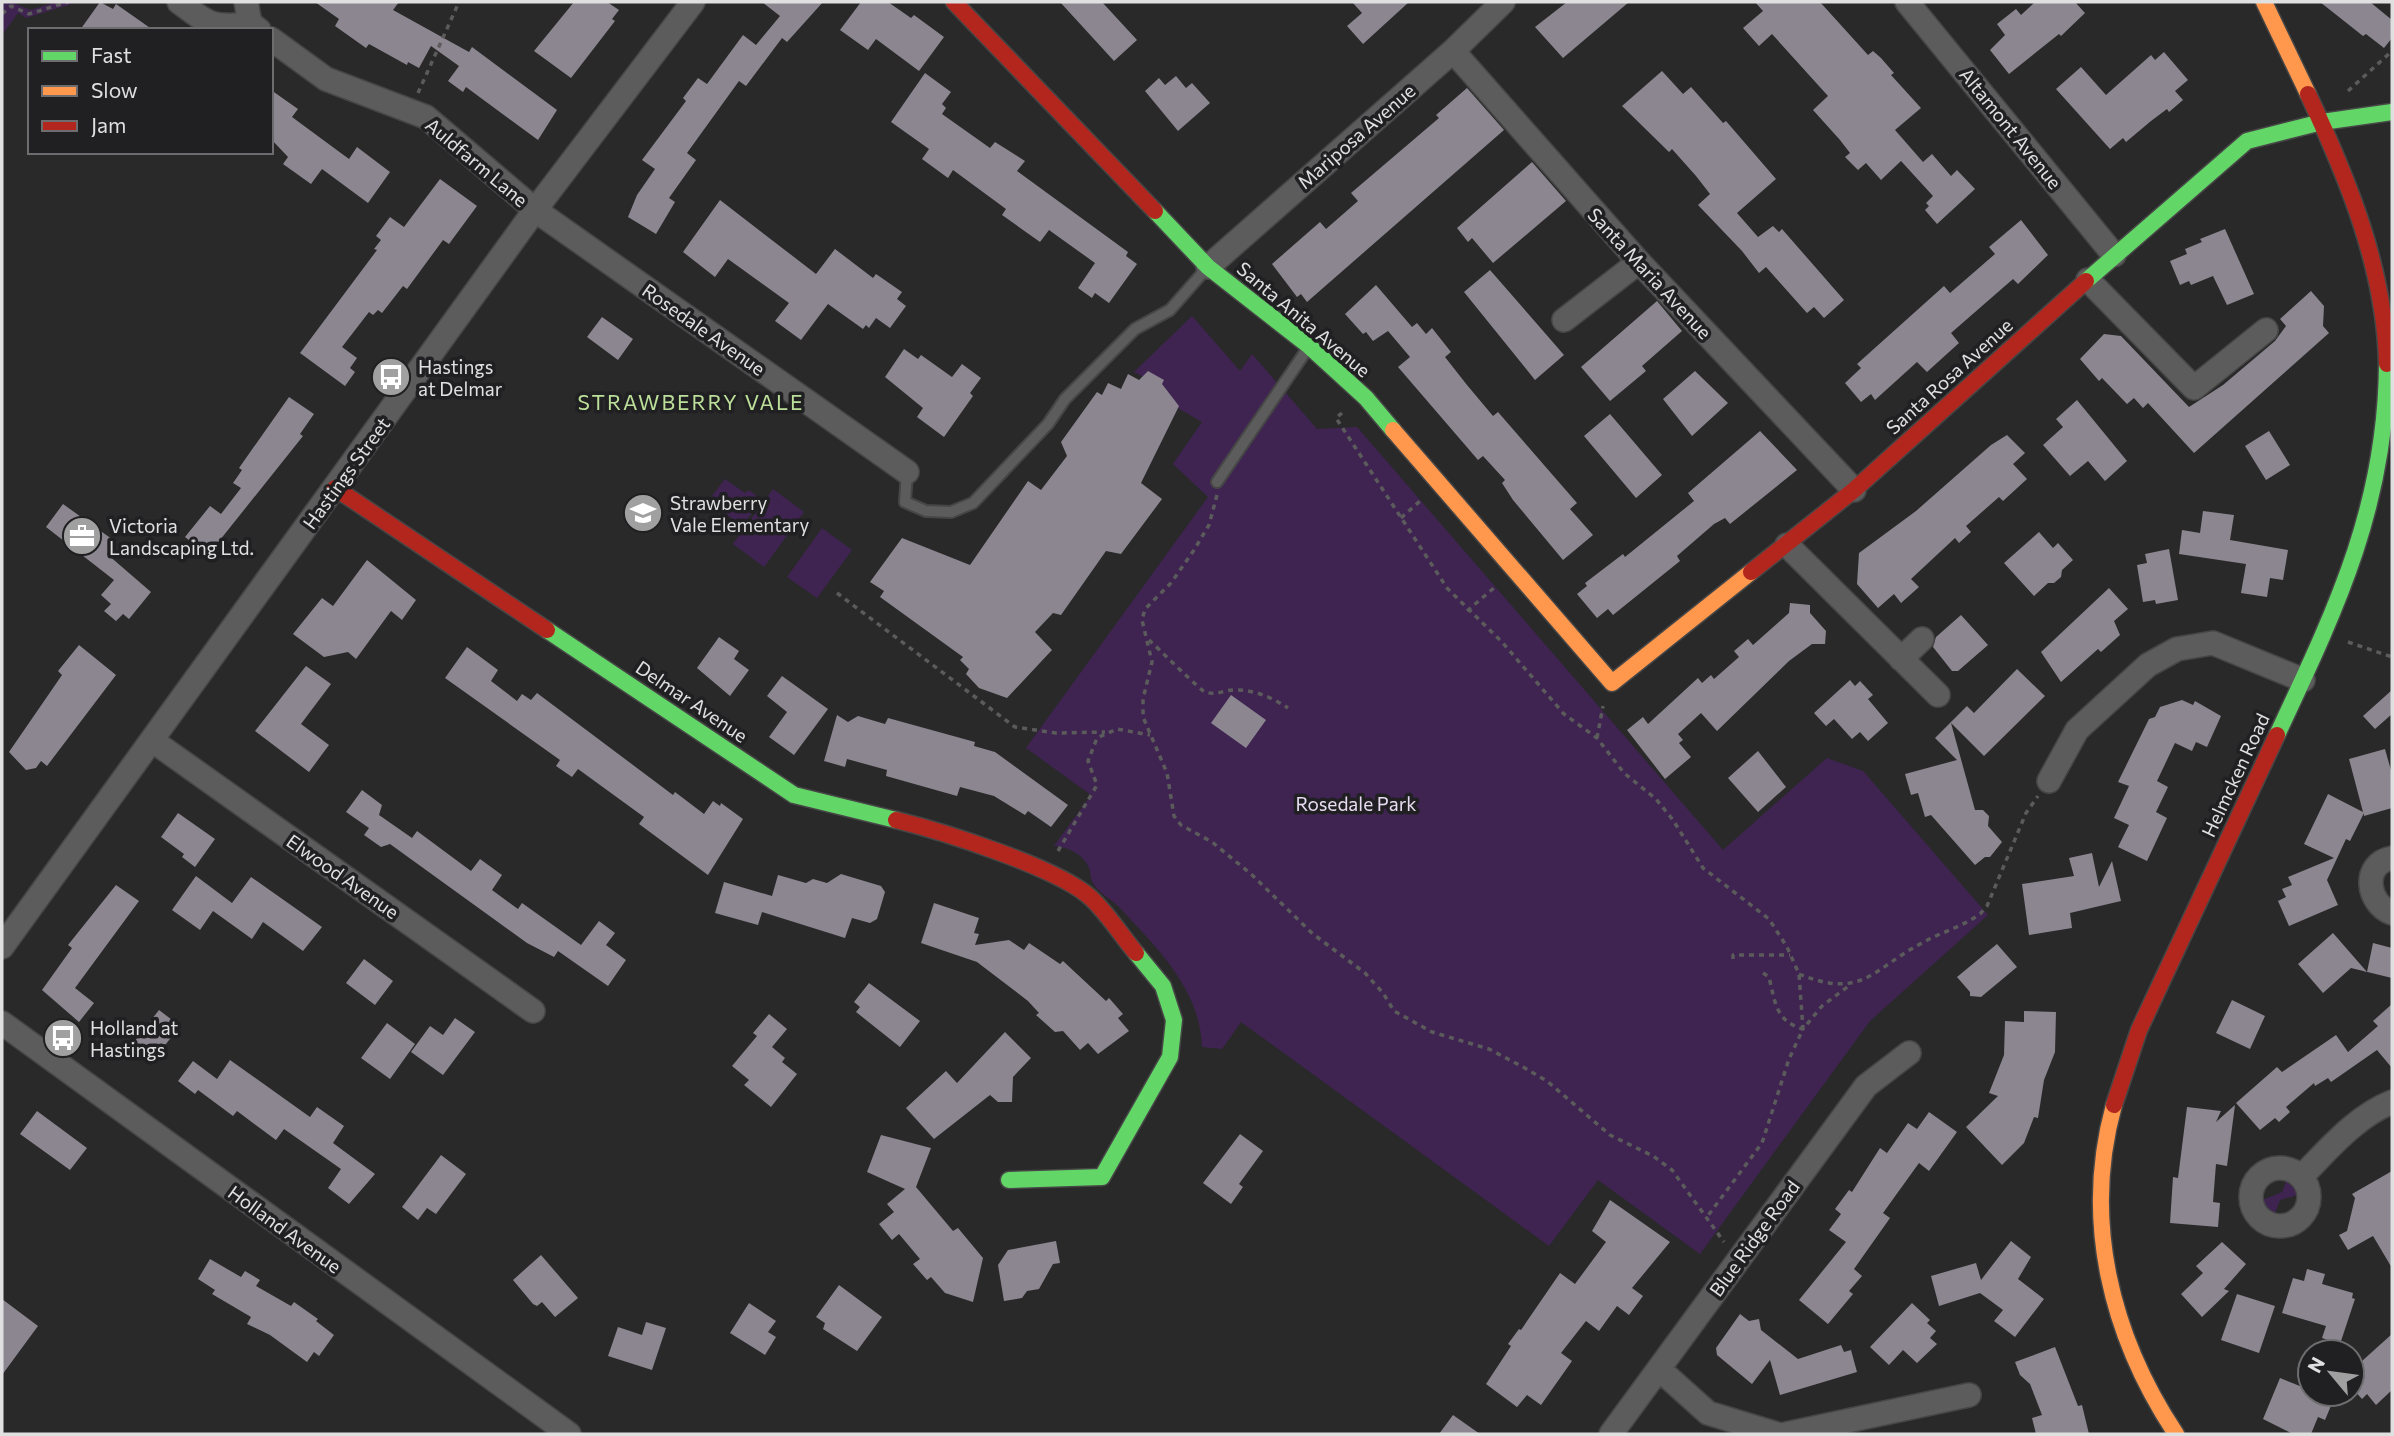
<svg xmlns="http://www.w3.org/2000/svg" width="2394" height="1436" font-family="Commissioner,sans-serif">
  <rect width="100%" height="100%" fill="#292929"/>
  <path fill="#3f2452" d="M2,2H11L30,10L57,2H78L26,18L18,13L2,35Z
    M1192,316L1240,371L1252,354L1317,429L1357,427L1723,850L1827,758L1863,771L1988,915L1870,1021L1700,1254L1598,1180L1549,1246L1241,1022L1222,1049L1202,1047C1200,989 1158,949 1120,908C1113,900 1097,892 1093,883C1090,879 1091,872 1089,868C1083,854 1069,847 1054,846L1091,795L1026,748L1208,497L1173,464L1202,422L1162,399L1166,388L1134,372Z
    M725,479L745,493L749,490L762,500L742,526L708,501Z
    M773,489L804,512L764,567L733,544Z
    M822,528L852,550L817,598L787,577Z
    M2288,1177L2297,1183L2301,1194L2280,1200L2273,1218L2265,1212L2260,1201L2282,1192Z"/>
  <path fill="#8c8690" d="M100,2L113,9L116,4L153,30H80Z
    M315,2H399L393,10L469,52L472,47L557,110L538,140L466,87L463,92L448,81L459,66L431,46L419,68L408,62L407,65L369,44L366,48L335,26L339,19Z
    M574,2H607L619,10L612,19L615,21L571,78L534,51Z
    M762,2H823L787,42L782,38L746,86L739,81L687,153L696,160L669,198L675,202L656,234L628,217L637,195L655,169L642,160L686,101L683,98L698,78L707,84L743,35L756,45L780,16Z
    M861,2H888L911,18L914,15L944,37L919,71L876,39L868,50L840,30Z
    M1060,2H1102L1137,40L1114,61Z
    M1352,2H1409L1363,44L1347,26L1362,13Z
    M1567,2H1629L1563,58L1535,27Z
    M1755,2H1820L1868,55L1873,51L1881,58L1894,73L1891,75L1921,108L1895,130L1923,162L1932,154L1951,176L1957,170L1975,189L1937,224L1925,210L1929,206L1926,203L1933,196L1901,161L1881,180L1866,163L1858,170L1845,157L1850,153L1840,140L1813,110L1828,96L1772,34L1759,46L1743,28L1763,11Z
    M2035,2H2075L2085,13L2061,36L2059,34L2009,74L1990,50L2005,35L1997,24L2016,9L2021,15Z
    M2320,2H2370L2392,20V38L2384,48L2366,34L2363,36Z
    M2164,52L2188,80L2175,91L2183,100L2169,112L2167,109L2151,121L2126,142L2123,138L2110,149L2056,89L2081,67L2106,95L2151,55L2155,60Z
    M1662,71L1683,94L1691,87L1723,123L1726,121L1776,179L1737,213L1758,237L1773,226L1779,232L1782,229L1844,300L1824,318L1814,307L1807,313L1766,267L1759,273L1742,251L1698,205L1710,194L1696,176L1672,149L1669,152L1622,106Z
    M925,73L951,92L942,104L946,108L942,114L990,148L995,142L1025,161L1017,171L1128,252L1126,256L1137,264L1109,303L1095,293L1092,298L1078,288L1095,263L1049,230L1040,242L1002,215L1006,209L953,170L948,178L922,159L929,149L891,122Z
    M1176,76L1186,88L1192,83L1210,103L1178,131L1145,91L1159,78L1165,85Z
    M1467,88L1504,130L1307,302L1301,294L1297,297L1272,264L1320,222L1326,229L1358,201L1351,193L1439,118L1436,115Z
    M271,90L298,109L292,117L349,159L357,147L390,172L368,203L322,169L311,184L283,164L288,157L271,139Z
    M1532,162L1566,201L1493,263L1472,238L1468,242L1457,228Z
    M440,179L477,206L449,244L443,240L407,289L403,286L382,313L378,310L373,315L369,312L342,347L357,358L350,368L355,372L345,386L300,353L377,250L374,249L381,240L376,236L390,217L404,227Z
    M720,200L816,274L835,249L873,278L876,274L902,292L897,299L906,306L890,328L876,318L869,328L866,325L863,329L828,304L801,340L775,321L789,303L728,259L715,277L683,252Z
    M2021,220L2048,255L2018,284L2013,279L1951,333L1959,343L1927,372L1917,362L1875,400L1871,394L1861,402L1845,383L1861,368L1857,364L1944,286L1950,293L1995,254L1989,247Z
    M2225,229L2254,294L2227,305L2213,276L2191,285L2189,281L2180,285L2170,261L2187,254L2185,249L2202,242L2200,239Z
    M1490,270L1564,355L1535,380L1464,292Z
    M1376,285L1412,327L1417,323L1426,334L1432,328L1451,352L1445,357L1467,385L1493,416L1498,412L1577,503L1570,509L1593,535L1563,560L1513,500L1502,483L1505,480L1483,456L1478,460L1398,367L1410,357L1388,331L1373,341L1366,332L1363,334L1345,314Z
    M2311,291L2324,306L2323,326L2329,333L2194,453L2148,403L2143,408L2134,398L2127,404L2102,378L2099,381L2080,359L2104,334L2121,336L2189,407L2223,385L2275,341L2286,326L2280,319Z
    M1657,301L1682,331L1642,366L1646,371L1610,401L1581,367Z
    M602,317L633,339L618,360L587,337Z
    M904,349L918,359L921,355L952,377L962,364L981,378L970,393L973,396L944,437L917,417L923,408L885,377Z
    M1148,371L1164,380L1162,384L1179,406L1141,483L1162,499L1121,554L1106,551L1061,615L1053,613L1035,632L1052,650L1007,698L979,688L966,674L969,669L960,660L963,657L880,597L884,591L870,582L902,538L970,565L1028,481L1041,490L1067,456L1061,442L1097,392L1102,395L1108,383L1121,389L1128,374L1139,380Z
    M1695,371L1728,403L1692,436L1663,399Z
    M289,397L314,414L300,434L303,436L208,555L185,537L210,506L221,514L241,488L233,483L242,470L239,468Z
    M2077,400L2127,461L2105,481L2088,461L2070,476L2043,445L2063,427L2056,419Z
    M1610,414L1662,475L1636,498L1584,436Z
    M1760,431L1797,470L1730,524L1725,518L1714,524L1677,556L1680,561L1613,615L1608,609L1597,618L1577,594L1587,586L1585,583L1623,554L1625,557L1694,501L1688,493Z
    M2269,431L2290,465L2266,480L2245,446Z
    M2007,435L2025,453L2013,464L2027,479L2003,501L1999,497L1966,526L1971,532L1959,543L1955,538L1911,579L1919,587L1901,603L1894,594L1878,608L1857,584L1859,553L1916,511L1991,445Z
    M63,504L116,542L107,554L151,592L129,619L123,614L116,621L104,611L111,604L101,595L114,580L46,527Z
    M2203,511L2234,515L2230,540L2288,550L2283,580L2270,578L2267,597L2241,593L2246,564L2179,554L2182,530L2200,533Z
    M2039,532L2053,548L2058,543L2073,560L2062,570L2061,577L2054,583H2048L2034,596L2004,563Z
    M2169,549L2178,600L2156,604L2155,600L2143,602L2137,565L2147,563L2145,554Z
    M367,560L416,600L402,620L391,611L356,659L348,652L324,657L293,634L322,598L333,606Z
    M2109,588L2128,609L2114,621L2120,635L2101,652L2098,649L2061,682L2041,652Z
    M1790,603L1810,605V613L1826,631L1825,644H1812L1789,661L1717,731L1701,713L1678,734L1683,740L1679,743L1691,757L1665,779L1627,730L1643,717L1648,724L1698,678L1702,683L1711,675L1714,679L1739,657L1734,651L1748,639L1753,645L1789,613Z
    M1961,615L1988,645L1958,671H1952L1933,647L1936,637Z
    M719,637L739,651L734,659L749,670L730,696L697,668Z
    M79,645L116,675L47,766L41,761L36,768L26,770L9,752L62,675L58,671Z
    M467,647L498,670L491,681L517,701L522,694L531,700L537,693L673,795L675,792L704,814L713,801L720,806L721,803L743,819L708,875L639,824L644,817L578,769L572,777L556,766L560,760L445,678Z
    M306,666L331,684L301,724L329,745L309,772L255,731Z
    M2017,669L2045,696L1984,756L1951,723L1975,810H1983L1989,816L1988,826L2002,842L1990,857H1985L1975,865L1931,815L1925,817L1918,793L1911,795L1905,774L1957,760L1935,738L1967,706L1974,713Z
    M782,676L828,709L794,755L769,737L787,712L767,696Z
    M1850,680L1855,686L1860,681L1873,695L1868,699L1888,723L1868,741L1860,732L1852,739L1834,719L1826,726L1814,713Z
    M2392,690V714L2375,729L2363,716Z
    M1231,695L1266,720L1246,748L1211,723Z
    M2182,700L2193,705L2195,701L2221,716L2207,747L2196,742L2192,751L2175,743L2157,781L2168,787L2156,812L2167,818L2147,861L2118,847L2129,825L2114,818L2129,786L2118,782L2149,719L2155,717L2160,707Z
    M837,715L848,722L858,716L885,724L888,718L975,742L974,746L995,752L1068,805L1051,827L1028,811L1025,815L994,796L960,787L957,796L886,776L887,770L847,759L845,767L824,761Z
    M2385,749L2392,774V808L2364,816V813L2350,841L2346,839L2327,880L2338,905L2289,926L2278,901L2286,897L2282,889L2292,885L2288,877L2334,858L2304,844L2328,794L2363,812L2349,759Z
    M1758,751L1786,787L1758,812L1728,778Z
    M362,790L382,805L379,815L412,838L417,831L471,871L480,859L502,875L492,890L518,909L522,903L581,945L599,921L615,933L606,945L626,960L608,986L558,951L554,957L527,943L390,844L381,847L364,835L369,828L346,812Z
    M178,813L215,839L195,867L182,857L184,854L161,837Z
    M2092,853L2099,887L2112,861L2121,901L2070,913L2072,928L2029,935L2022,884L2074,876L2069,858Z
    M841,874L881,886L885,892L877,919L870,923L852,918L845,938L762,912L758,925L715,913L724,882L772,896L778,875L806,883L813,879L827,883Z
    M196,876L232,903L251,877L322,927L303,951L263,922L252,939L213,911L200,930L172,910Z
    M116,885L139,901L75,988L94,1003L79,1022L42,990L72,948L68,945Z
    M934,903L979,918L974,933L979,934L975,945L1009,940L1024,950L1029,943L1060,964L1063,961L1106,1001L1109,998L1123,1014L1118,1018L1129,1031L1098,1054L1088,1043L1080,1050L1063,1031L1055,1032L1036,1015L1039,1013L1028,1001L977,962L921,943Z
    M2333,933L2367,972L2373,943L2392,948V978L2351,968L2323,993L2298,964Z
    M1997,944L2017,967L1981,997L1970,996V992L1957,977Z
    M364,959L393,981L375,1005L346,983Z
    M869,983L920,1021L900,1047L856,1012L860,1007L854,1002Z
    M2232,1000L2265,1016L2250,1049L2216,1033Z
    M2392,1004V1068L2377,1050L2331,1082L2328,1078L2315,1086L2314,1083L2286,1107L2290,1112L2279,1122L2275,1118L2260,1130L2236,1103L2277,1067L2282,1072L2336,1035L2348,1052L2378,1026L2373,1021Z
    M159,1010L180,1026L155,1058L134,1042Z
    M2024,1011L2056,1012L2055,1052L2044,1080L2038,1118L2034,1117L2024,1143L2002,1165L1966,1127L1998,1096L1989,1093L2004,1055L2005,1021L2024,1022Z
    M769,1014L787,1029L772,1047L785,1058L782,1062L797,1074L771,1107L744,1085L749,1080L732,1066L757,1036L753,1033Z
    M455,1018L475,1032L443,1075L411,1052L430,1026L443,1035Z
    M387,1023L415,1044L390,1079L361,1058Z
    M1005,1032L1031,1058L1013,1077L1012,1102H998L990,1095L934,1139L906,1108L946,1071L957,1083Z
    M230,1060L310,1117L317,1107L344,1126L333,1143L375,1174L349,1204L328,1188L341,1169L284,1129L276,1140L237,1111L233,1116L198,1090L195,1094L178,1081L193,1061L217,1079Z
    M2235,1105L2227,1166L2216,1164L2213,1202L2220,1203L2218,1227L2170,1223L2173,1177L2178,1178L2187,1107L2221,1111L2216,1122Z
    M37,1111L87,1148L70,1170L20,1134Z
    M1929,1112L1957,1132L1929,1171L1919,1163L1883,1213L1890,1218L1854,1269L1862,1276L1849,1291L1853,1294L1828,1324L1799,1300L1846,1242L1829,1230L1841,1214L1835,1209L1849,1190L1852,1192L1880,1148L1887,1153L1908,1123L1917,1129Z
    M1240,1134L1263,1151L1239,1184L1243,1187L1231,1204L1203,1183Z
    M881,1135L931,1148L916,1187L953,1231L958,1228L983,1258L973,1302L945,1293L931,1277L927,1280L913,1264L920,1259L899,1234L892,1240L879,1224L894,1212L887,1204L905,1189L867,1172Z
    M441,1155L466,1174L436,1214L427,1208L418,1220L402,1207Z
    M2392,1171V1268L2373,1236L2348,1250L2339,1235L2347,1231L2355,1198L2352,1194Z
    M1610,1200L1670,1242L1632,1288L1643,1296L1629,1315L1617,1306L1599,1331L1586,1321L1561,1353L1572,1361L1541,1405L1527,1395L1517,1407L1486,1384L1511,1346L1508,1344L1519,1329L1521,1330L1560,1273L1575,1284L1606,1242L1592,1231Z
    M1056,1241L1060,1263L1053,1264L1039,1289L1027,1291L1022,1298L1004,1301L998,1265L1008,1250Z
    M2011,1241L2031,1257L2018,1279L2044,1299L2015,1337L1994,1321L2003,1310L1980,1293L1939,1306L1931,1276L1976,1263L1981,1280Z
    M2222,1242L2246,1264L2224,1289L2229,1291L2202,1317L2181,1294L2203,1273L2196,1266Z
    M541,1255L578,1298L555,1317L542,1302L537,1306L533,1304L513,1280Z
    M210,1259L241,1277L245,1271L260,1280L256,1286L291,1306L294,1302L318,1319L316,1321L334,1335L319,1356L314,1352L307,1362L270,1335L247,1324L251,1317L212,1294L215,1290L198,1279Z
    M2307,1269L2325,1274L2322,1284L2353,1293L2352,1298L2355,1299L2340,1344L2322,1338L2326,1326L2282,1313L2293,1278L2304,1281Z
    M839,1285L882,1317L857,1351L823,1329L825,1323L816,1317Z
    M2237,1294L2275,1306L2259,1353L2221,1340Z
    M2,1299L38,1326L2,1375Z
    M749,1303L776,1321L768,1332L776,1337L765,1355L730,1333Z
    M1912,1303L1930,1320L1927,1323L1936,1331L1930,1338L1937,1344L1917,1363L1903,1350L1889,1365L1870,1347Z
    M1740,1314L1749,1321L1759,1319L1761,1330L1798,1359L1841,1345L1844,1352L1851,1350L1857,1372L1780,1395L1770,1360L1752,1384L1717,1355L1716,1348Z
    M646,1322L666,1328L652,1370L608,1356L618,1327L642,1335Z
    M2392,1334V1390L2376,1405L2367,1394L2362,1399L2352,1388V1370Z
    M2055,1347L2078,1406L2082,1405L2089,1434H2036L2032,1418L2042,1415L2030,1384L2020,1375L2015,1362Z
    M2280,1378L2310,1390V1394H2336L2325,1420L2318,1417L2311,1434H2293L2263,1419Z
    M1453,1415L1480,1434H1439Z"/>
  <g fill="none" stroke-linecap="round" stroke-linejoin="round">
    <g stroke="#464646" stroke-width="14">
      <path id="lane" d="M907,472L905,502L926,511L951,512L973,503L1048,424L1065,399L1135,329L1170,310L1206,269
        M1217,482L1308,348"/>
    </g>
    <g stroke="#464646" stroke-width="26">
      <path id="street" d="M179,2C208,24 213,29 250,23
        M246,2L250,23L259,30
        M1907,2L2114,255
        M271,39L326,79L426,117L535,210L907,472
        M1453,51L1639,262L1854,490
        M1208,267L1453,51L1503,2
        M2088,280L2194,388L2266,330
        M1564,320L1639,262
        M1787,545L1938,695
        M1901,659L1922,639
        M153,741L533,1011
        M2049,781L2077,730L2148,665L2177,649L2213,643L2303,680
        M2392,858C2361,864 2367,904 2392,913
        M2,947L535,210L693,2
        M2,1023L569,1434
        M2251 1197a29 29 0 1 1 58 0a29 29 0 1 1-58 0Z
        M2301,1177C2328,1150 2356,1116 2392,1102
        M1659,1369L1708,1413L1777,1434
        M1611,1434L1866,1086L1909,1053
        M1786,1434L1969,1395"/>
    </g>
    <g stroke="#464646" stroke-width="19">
      <path id="fast" d="M1155,211L1208,267L1309,346L1366,398L1393,430
        M2086,281L2247,141L2322,122L2392,112
        M547,630L794,795L896,820
        M2277,735C2336,609 2386,506 2387,364
        M1009,1180L1102,1177L1170,1057L1174,1020L1163,986L1136,953"/>
    </g>
    <g stroke="#464646" stroke-width="19">
      <path id="slow" d="M2264,2L2308,94
        M1393,430L1612,683L1751,572
        M2114,1105C2082,1220 2111,1336 2176,1434"/>
    </g>
    <g stroke="#464646" stroke-width="19">
      <path id="jam" d="M954,2L1155,211
        M2308,94C2348,179 2385,269 2387,364
        M335,488L547,630
        M1751,572L1854,490L2086,281
        M896,820C941,831 1059,868 1091,898C1108,914 1121,935 1136,953
        M2114,1105L2139,1030L2277,735"/>
    </g>
    <path stroke="#5c5b5c" stroke-width="3.5" stroke-dasharray="5 5" stroke-linecap="butt" d="M2,14L11,6L29,14L68,2
      M2348,91L2392,51
      M418,93L459,2
      M1342,413L1336,418L1447,588L1502,642L1564,714L1597,738L1624,773L1656,799L1673,820L1703,868L1769,919L1787,947L1799,974L1803,1029L1789,1059L1762,1143L1707,1217
      M1217,495L1209,525L1194,550L1171,583L1145,609L1142,620L1152,662L1143,699V717L1167,773L1174,816L1181,825L1212,842L1251,874L1313,934L1365,973L1383,993L1394,1011L1432,1032L1489,1049L1523,1067L1547,1081L1610,1135L1653,1156L1672,1170L1724,1242
      M1401,518L1420,501
      M837,593L1015,727L1056,733L1105,732
      M1467,611L1495,587
      M1149,640C1158,648 1200,690 1205,692C1217,696 1225,689 1237,690C1255,690 1273,698 1288,708
      M2348,642L2392,657
      M1597,738L1603,706
      M1058,851L1097,785L1088,761L1097,738L1117,729L1150,735
      M1733,959V955H1790
      M1763,973L1769,977C1775,1001 1775,1021 1803,1029L1822,1006L1850,985
      M1799,974C1863,1000 1872,969 1922,943C1941,932 1962,927 1980,914L1987,906L2026,813L2038,796"/>
    <use href="#lane" stroke="#5d5c5d" stroke-width="10"/>
    <use href="#street" stroke="#5d5c5d" stroke-width="23"/>
    <use href="#fast" stroke="#63d668" stroke-width="16"/>
    <use href="#slow" stroke="#ff974d" stroke-width="16"/>
    <use href="#jam" stroke="#b3261e" stroke-width="16"/>
  </g>
  <defs>
    <g id="bus-disc" transform="scale(2.0125)"><circle r="9.5" fill="#a1a0a1" stroke="#201f21"/><path d="M-5-6H5V4H4V6H2V4H-2V6H-4V4H-5ZM-3.5-4V0h7V-4ZM-3.5 1.2v1.5H-2V1.2ZM2 1.2v1.5H3.5V1.2Z" fill="#fff"/></g>
    <g id="school-disc" transform="scale(2.0125)"><circle r="9.5" fill="#a1a0a1" stroke="#201f21"/><path d="M0-5L7-2L0 1L-7-2ZM-4 1L0 2.5L4 1V4Q0 6-4 4Z" fill="#fff"/></g>
    <g id="office-disc" transform="scale(2.0125)"><circle r="9.5" fill="#a1a0a1" stroke="#201f21"/><path d="M-6-3h4V-5.5h4V-3h4V5H-6ZM-1-4.5V-3h2v-1.5ZM-6 0V1H6V0Z" fill="#fff"/></g>
  </defs>
  <g fill-rule="evenodd">
    <use href="#bus-disc" x="391" y="377"/>
    <use href="#school-disc" x="643" y="513"/>
    <use href="#office-disc" x="82" y="536"/>
    <use href="#bus-disc" x="63" y="1038"/>
  </g>
  <g text-anchor="middle" dominant-baseline="central" stroke-width="7" stroke-linejoin="round" paint-order="stroke">
    <g font-size="19" fill="#e1e0e1" stroke="#201f21">
      <text transform="translate(2011 128) rotate(51)">Altamont Avenue</text>
      <text transform="translate(1356 136) rotate(-41)">Mariposa Avenue</text>
      <text transform="translate(477 162) rotate(40)">Auldfarm Lane</text>
      <text transform="translate(1650 273) rotate(47)">Santa Maria Avenue</text>
      <text transform="translate(1304 319) rotate(40)">Santa Anita Avenue</text>
      <text transform="translate(704 329) rotate(35)">Rosedale Avenue</text>
      <text transform="translate(1949 376) rotate(-42)">Santa Rosa Avenue</text>
      <text transform="translate(346 473) rotate(-54)">Hastings Street</text>
      <text transform="translate(692 701) rotate(34)">Delmar Avenue</text>
      <text transform="translate(2235 775) rotate(-65)">Helmcken Road</text>
      <text transform="translate(343 876) rotate(35)">Elwood Avenue</text>
      <text transform="translate(285 1229) rotate(36)">Holland Avenue</text>
      <text transform="translate(1754 1238) rotate(-54)">Blue Ridge Road</text>
    </g>
    <g font-size="19" fill="#e1e0e1" stroke="#201f21" text-anchor="start">
      <text x="418" y="366">Hastings<tspan x="418" dy="22">at Delmar</tspan></text>
      <text x="670" y="502">Strawberry<tspan x="670" dy="22">Vale Elementary</tspan></text>
      <text x="109" y="525">Victoria<tspan x="109" dy="22">Landscaping Ltd.</tspan></text>
      <text x="90" y="1027">Holland at<tspan x="90" dy="22">Hastings</tspan></text>
    </g>
    <g font-size="19" fill="#e8dcf2" stroke="#201f21">
      <text x="1356" y="803">Rosedale Park</text>
    </g>
    <g font-size="21" letter-spacing="2" fill="#bcdf9a" stroke="#201f21">
      <text x="691" y="401">STRAWBERRY VALE</text>
    </g>
  </g>
  <rect width="2394" height="1436" fill="none" stroke="#e1e0e1" stroke-width="7"/>
  <rect x="28" y="28" width="245" height="126" fill="#201f21" stroke="#6d6c6e" stroke-width="2"/>
  <rect x="42" y="51" width="35" height="10" fill="#63d668" stroke="#6d6c6e" stroke-width="2"/>
  <text x="91" y="63" font-size="21" fill="#e1e0e1">Fast</text>
  <rect x="42" y="86" width="35" height="10" fill="#ff974d" stroke="#6d6c6e" stroke-width="2"/>
  <text x="91" y="98" font-size="21" fill="#e1e0e1">Slow</text>
  <rect x="42" y="121" width="35" height="10" fill="#b3261e" stroke="#6d6c6e" stroke-width="2"/>
  <text x="91" y="133" font-size="21" fill="#e1e0e1">Jam</text>
  <g transform="translate(2331 1373) rotate(299)"><circle r="33" fill="#201f21" stroke="#6d6c6e" stroke-width="2"/>
  <path d="M0-5L12 26L0 18L-12 26Z" fill="#a1a0a1"/>
  <text y="-10" font-size="19" font-weight="bold" text-anchor="middle" fill="#e1e0e1">N</text>
  </g>
</svg>
